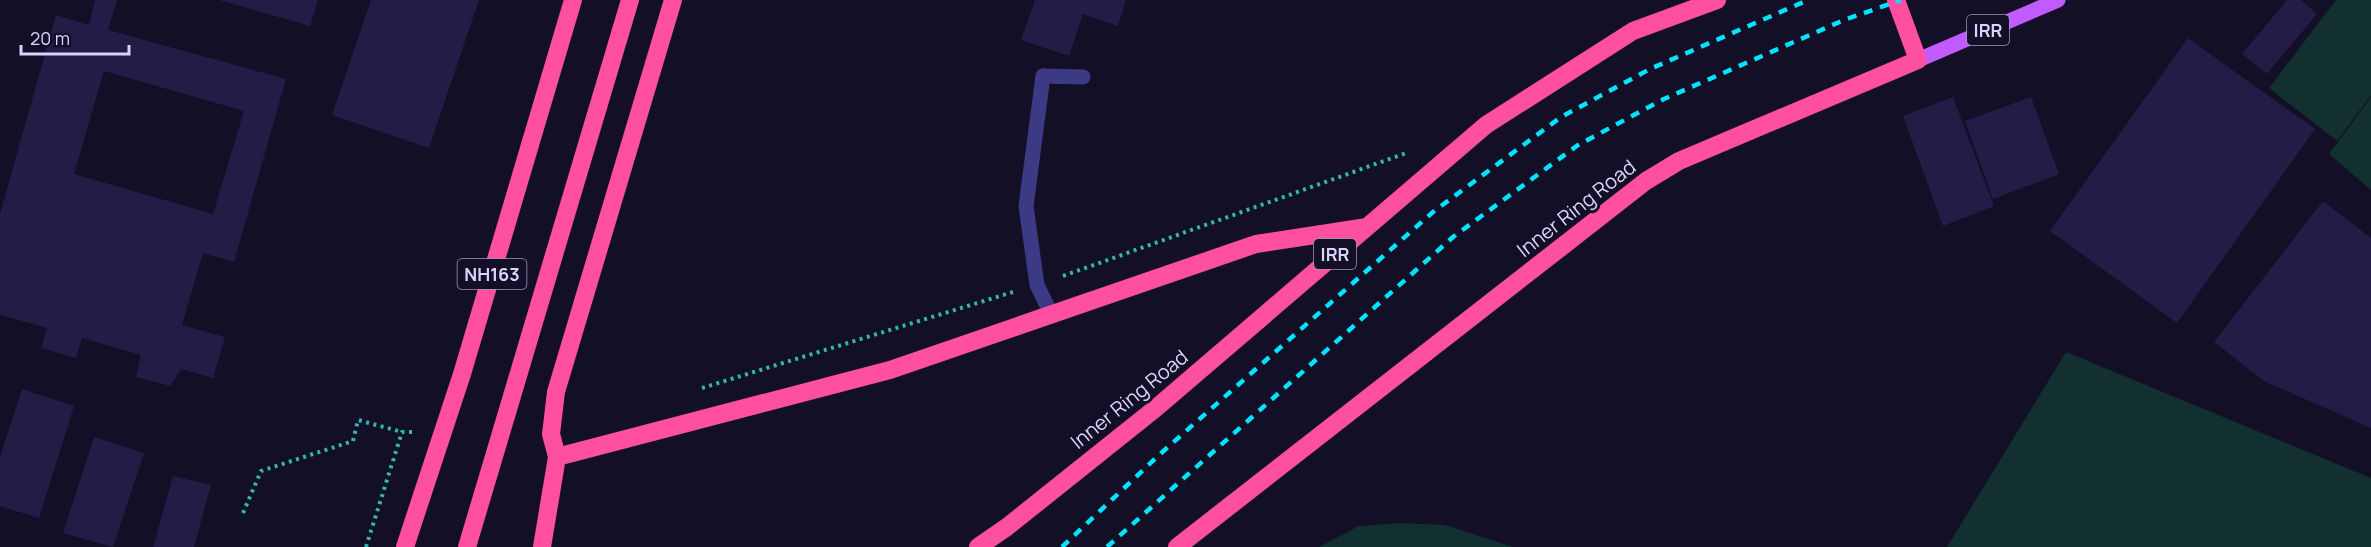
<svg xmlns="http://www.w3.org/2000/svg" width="2371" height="547" font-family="Manrope,sans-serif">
  <rect width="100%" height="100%" fill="#130f26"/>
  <path fill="#12302f" d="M2336,0H2371V95L2337,141L2269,88Z
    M2371,97V190L2329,154Z
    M2066,352L2371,478V547H1947Z
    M1399,523L1445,525L1513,547H1319L1359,526Z"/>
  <path fill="#241b47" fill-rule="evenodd" d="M95,0H117L108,30L286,79L234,262L203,253L182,325L225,337L213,378L181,369L170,386L136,377L141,355L82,338L76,358L41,348L47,328L0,315V214L56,15L89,25ZM104,71L244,111L213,214L74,174Z
    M219,0H318L310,26Z
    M371,0H479L429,148L332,115Z
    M1035,0H1126L1118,26L1083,14L1069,56L1021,40Z
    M2287,0H2301L2317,14L2267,74L2242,54Z
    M2188,38L2315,129L2177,323L2050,231Z
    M1953,97L1994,206L1943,226L1903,116Z
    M2031,97L2059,174L1993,199L1965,121Z
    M2323,201L2371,238V428L2264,381L2214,342Z
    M22,389L74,406L39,518L0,506V457Z
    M94,437L144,453L113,547L63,533Z
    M173,476L211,485L194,547H153Z"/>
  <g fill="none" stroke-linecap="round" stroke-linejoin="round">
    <path stroke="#2fb8b0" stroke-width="4" stroke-dasharray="3 4.5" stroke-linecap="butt" d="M1063,276L1409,152
      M702,388L1013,292
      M243,513L261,471L353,441L358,420L402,432
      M366,547L402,432H415"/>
    <path stroke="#3d3a85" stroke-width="15" d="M1043,76L1026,206L1037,285L1051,314"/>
    <path stroke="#3d3a85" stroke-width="15" d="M1043,76L1083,77"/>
    <path stroke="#c25bff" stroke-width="15" d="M1918,60L2058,0"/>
    <path stroke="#ff4fa3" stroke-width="18" d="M557,457L890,370L1256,244L1367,227
      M405,547L462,374L573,0
      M467,547L630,0
      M542,547L557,457L551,434L556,392L673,0
      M978,547L1007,527L1156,408L1486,125L1633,31L1717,0
      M1177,547L1646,181L1679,161L1918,60L1896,0"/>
    <path stroke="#00e5ff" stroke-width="4.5" stroke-dasharray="9 8" stroke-linecap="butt" d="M1062,547L1159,455L1433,212L1561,117L1650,69L1808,0
      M1107,547L1453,237L1578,145L1664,99L1844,20L1901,0"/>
  </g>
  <g text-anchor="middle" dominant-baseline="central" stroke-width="6" stroke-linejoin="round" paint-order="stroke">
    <g fill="#130f26" stroke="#9e99be" stroke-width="1.5">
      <rect x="1967" y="15" width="42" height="30" rx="4.5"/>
      <rect x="1314" y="239" width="42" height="30" rx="4.5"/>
      <rect x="457.5" y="259" width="69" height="30" rx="4.5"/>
    </g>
    <g font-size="18" font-weight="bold" fill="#d9d4ff">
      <text x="1988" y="30">IRR</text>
      <text x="1335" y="254">IRR</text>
      <text x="492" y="274">NH163</text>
    </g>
    <g font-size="20" fill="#d9d4ff" stroke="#130f26">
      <text transform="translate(1576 208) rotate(-38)">Inner Ring Road</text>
      <text transform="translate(1129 399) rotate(-39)">Inner Ring Road</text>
    </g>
  </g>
  <path d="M21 45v9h108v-9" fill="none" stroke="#d9d4ff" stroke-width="3"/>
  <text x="30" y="45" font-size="18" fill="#d9d4ff" stroke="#130f26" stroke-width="4.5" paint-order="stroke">20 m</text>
</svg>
